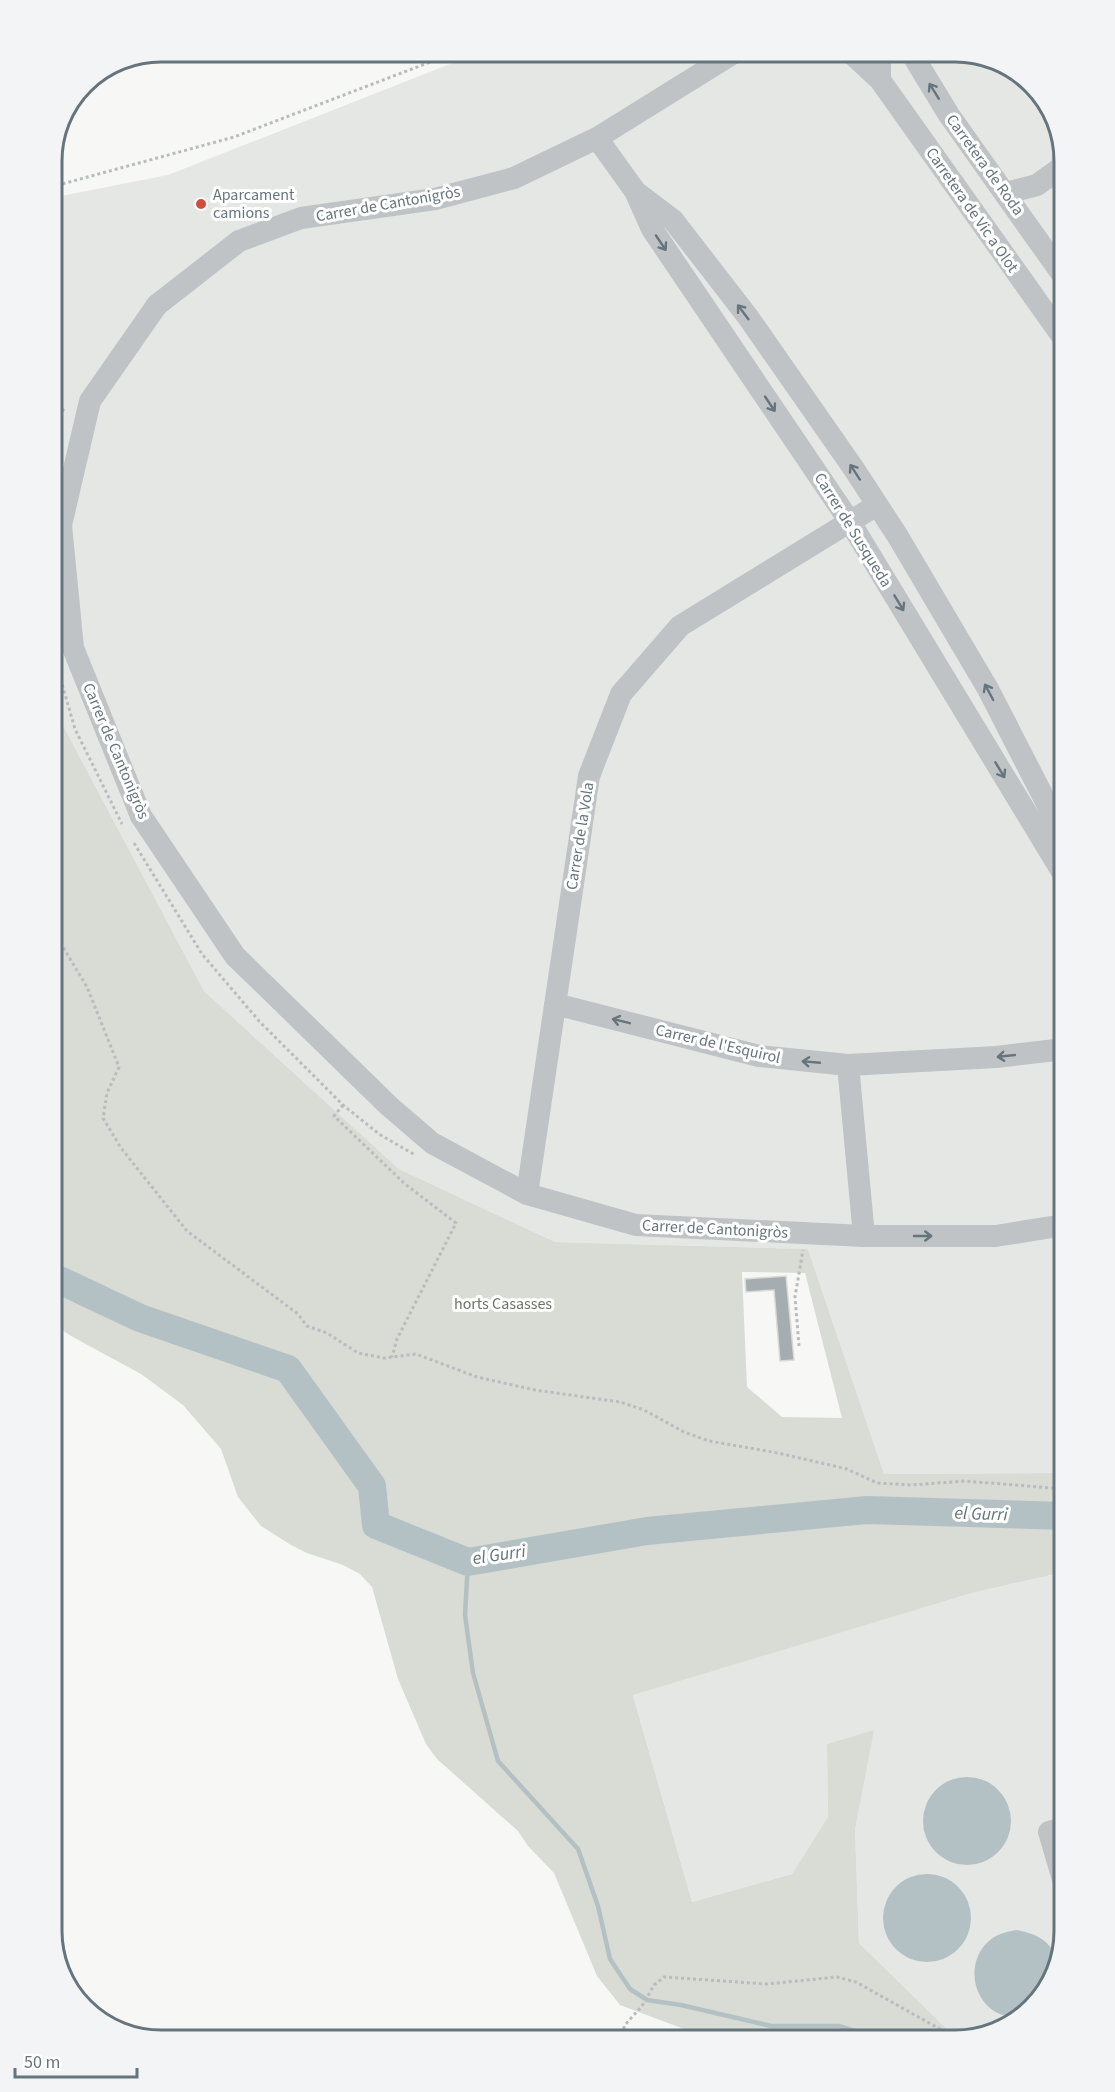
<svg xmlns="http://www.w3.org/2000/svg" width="1115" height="2092" font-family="'Source Sans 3',sans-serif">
  <rect width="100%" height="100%" fill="#f7f7f5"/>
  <path fill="#e5e7e5" d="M483,51H962L1021,73L1056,118L1064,161V1473L884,1474L808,1249L555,1242L399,1169L204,991L58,716L51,674V198L168,175Z
    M1064,1572V1932L1045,1993L997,2033L973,2037L949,2031L859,1943L855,1830L873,1731L827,1744L828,1817L792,1874L692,1902L633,1694L972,1593Z"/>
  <path fill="#d8dcd5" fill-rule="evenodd" d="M51,674L58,716L204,991L399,1169L555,1242L808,1249L884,1474L1064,1473V1572L972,1593L633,1695L692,1902L792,1874L828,1817L827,1744L874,1730L855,1830L859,1943L948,2030L973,2037L954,2041H716L620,2005L597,1976L554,1873L528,1846L518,1831L437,1759L426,1744L398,1679L372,1587L360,1574L343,1565L307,1553L291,1545L261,1526L238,1497L221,1449L183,1405L141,1374L71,1336L51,1323ZM742,1272L805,1273L842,1418L782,1417L747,1387Z"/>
  <path fill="#b4c1c4" d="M923 1821a44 44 0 1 1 88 0a44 44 0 1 1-88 0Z
    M883 1918a44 44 0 1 1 88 0a44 44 0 1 1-88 0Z
    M1016,1930C1034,1933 1048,1939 1056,1956L1045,1993L1015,2017C976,2017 960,1965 990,1940C997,1934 1006,1932 1016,1930Z"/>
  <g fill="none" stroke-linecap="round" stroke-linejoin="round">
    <path stroke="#b4c1c4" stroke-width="4.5" d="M468,1562L465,1615L473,1673L498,1761L578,1849L598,1906L610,1959L630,1989L647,2000L681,2005L771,2026H839L887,2041"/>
    <path stroke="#b4c1c4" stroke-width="28" d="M51,1276L140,1318L288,1369L372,1486L376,1525L468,1562L647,1531L867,1510L1064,1516"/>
  </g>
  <path fill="#a5adb1" stroke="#d9d9d7" stroke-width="1.5" d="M786,1276L794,1360L780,1361L774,1290L746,1292L745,1279Z"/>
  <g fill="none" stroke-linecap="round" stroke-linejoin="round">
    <path stroke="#b9bcbe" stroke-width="3" stroke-dasharray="3 3" stroke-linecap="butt" d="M51,187L234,137L459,51
      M51,404L67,412
      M54,656L75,729L122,824
      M134,843L202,954L259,1021L343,1105L379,1134L415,1155
      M51,927L87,987L119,1067L107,1093L103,1118L121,1148L187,1231L298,1314L307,1326L327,1333L358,1353L384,1358L416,1354L477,1377L535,1390L620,1402L644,1410L684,1432L709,1441L778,1453L847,1469L877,1483L911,1485L965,1481L1064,1489
      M343,1105L334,1116L405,1184L456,1223L397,1339L392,1357
      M799,1346L795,1297L803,1250
      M624,2041V2026L642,2006L654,1985L664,1977L767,1984L837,1977L856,1982L947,2033L966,2039"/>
    <path stroke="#bfc3c6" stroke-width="22" d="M737,51L597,138L514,178L435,199L301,218L239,241L157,305L90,401L61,525L73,648L141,816L235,956L389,1106L432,1143L527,1194L636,1225L864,1236H996L1064,1225
      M849,51L880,80L1064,339
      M880,51V80
      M910,51L949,115L1064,277
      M597,138L635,191L652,229L850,522L1064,875
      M636,192L673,220L748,317L854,469L897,535L988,689L1064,837
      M1006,193L1037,185L1062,167L1063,158
      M555,1004L759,1056L848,1065L996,1057L1064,1049
      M848,1065L864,1236
      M527,1194L589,776L621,694L680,626L877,505
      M1064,1883L1049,1832L1064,1828"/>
  </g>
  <defs><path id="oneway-shaft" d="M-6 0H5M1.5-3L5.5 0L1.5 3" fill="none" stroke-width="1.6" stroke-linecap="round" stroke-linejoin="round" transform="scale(1.5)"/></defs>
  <g stroke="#66757d">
    <use href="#oneway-shaft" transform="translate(934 91) rotate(-122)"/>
    <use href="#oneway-shaft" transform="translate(661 243) rotate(56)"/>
    <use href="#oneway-shaft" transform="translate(743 312) rotate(-127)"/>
    <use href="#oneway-shaft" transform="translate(770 404) rotate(56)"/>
    <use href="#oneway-shaft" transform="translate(855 472) rotate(-123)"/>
    <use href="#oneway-shaft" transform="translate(899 603) rotate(59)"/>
    <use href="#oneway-shaft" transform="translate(989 692) rotate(-118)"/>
    <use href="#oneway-shaft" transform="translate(1000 770) rotate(59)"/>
    <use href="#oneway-shaft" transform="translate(621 1021) rotate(-166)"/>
    <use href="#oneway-shaft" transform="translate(1006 1056) rotate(174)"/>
    <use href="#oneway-shaft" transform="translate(811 1062) rotate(-175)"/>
    <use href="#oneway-shaft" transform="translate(923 1236)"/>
  </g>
  <circle fill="#d24d3b" stroke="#fff" stroke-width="2" cx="201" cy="204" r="6"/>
  <g text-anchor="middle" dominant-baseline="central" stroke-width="6" stroke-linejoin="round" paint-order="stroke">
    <g font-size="16" fill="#66757d" stroke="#fff">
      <text transform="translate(985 165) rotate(54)">Carretera de Roda</text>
      <text transform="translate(388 204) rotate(-10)">Carrer de Cantonigròs</text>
      <text transform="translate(972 210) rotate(55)">Carretera de Vic a Olot</text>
      <text transform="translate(853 530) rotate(58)">Carrer de Susqueda</text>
      <text transform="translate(116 751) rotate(67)">Carrer de Cantonigròs</text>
      <text transform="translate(580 836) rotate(-81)">Carrer de la Vola</text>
      <text transform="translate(718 1044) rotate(13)">Carrer de l'Esquirol</text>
      <text transform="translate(715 1229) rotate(3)">Carrer de Cantonigròs</text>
    </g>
    <g font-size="16" fill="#66757d" stroke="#fff" text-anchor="start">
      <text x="213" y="195">Aparcament<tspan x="213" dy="18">camions</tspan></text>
    </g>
    <g font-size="16" fill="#697664" stroke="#fff">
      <text x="503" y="1304">horts Casasses</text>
    </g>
    <g font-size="18" font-style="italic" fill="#607478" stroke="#fff">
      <text transform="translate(981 1514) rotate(2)">el Gurri</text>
      <text transform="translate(499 1555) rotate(-8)">el Gurri</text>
    </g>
  </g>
  <path d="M0 0H1115V2092H0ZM161 62H955A99 99 0 0 1 1054 161V1931A99 99 0 0 1 955 2030H161A99 99 0 0 1 62 1931V161A99 99 0 0 1 161 62Z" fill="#f3f4f5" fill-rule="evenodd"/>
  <path fill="none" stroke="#66757d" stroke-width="3" d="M161 62H955A99 99 0 0 1 1054 161V1931A99 99 0 0 1 955 2030H161A99 99 0 0 1 62 1931V161A99 99 0 0 1 161 62Z"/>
  <path d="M15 2068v9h122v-9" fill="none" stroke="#66757d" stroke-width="3"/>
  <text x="24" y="2068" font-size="18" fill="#66757d" stroke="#ffffff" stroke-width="4.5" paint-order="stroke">50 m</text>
</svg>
